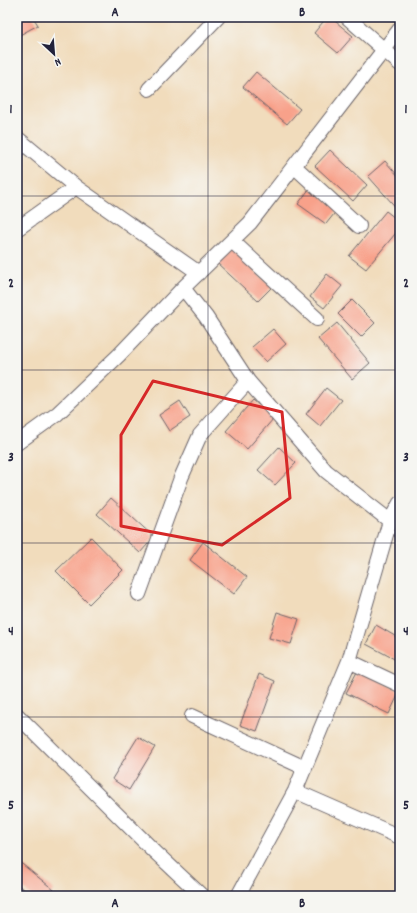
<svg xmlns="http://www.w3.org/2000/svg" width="417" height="913" font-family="Dekko,sans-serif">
  <rect width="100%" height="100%" fill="#f6f6f2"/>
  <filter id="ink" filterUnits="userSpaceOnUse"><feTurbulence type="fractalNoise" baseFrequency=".025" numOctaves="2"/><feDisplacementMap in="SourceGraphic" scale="8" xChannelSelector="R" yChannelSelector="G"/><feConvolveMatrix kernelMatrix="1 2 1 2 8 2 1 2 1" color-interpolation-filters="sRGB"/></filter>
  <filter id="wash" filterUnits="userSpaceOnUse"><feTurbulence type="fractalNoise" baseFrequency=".012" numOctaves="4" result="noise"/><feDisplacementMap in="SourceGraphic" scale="16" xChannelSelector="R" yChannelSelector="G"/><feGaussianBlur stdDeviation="0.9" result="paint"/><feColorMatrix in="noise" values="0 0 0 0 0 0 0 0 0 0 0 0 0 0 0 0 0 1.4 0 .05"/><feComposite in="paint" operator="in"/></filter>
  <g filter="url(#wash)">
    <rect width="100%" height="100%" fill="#f1dcbc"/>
    <g id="blocks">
      <path fill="#f8a18a" d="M17,17H33L38,25L18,36Z
        M327,17H330L353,36L338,53L314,33Z
        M256,72L300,109L287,124L243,87Z
        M330,150L367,185L353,201L315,166Z
        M385,161L400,178V212L368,176Z
        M310,188L338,209L326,224L298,204Z
        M386,211L400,222V228L366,269L349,256Z
        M231,248L272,287L258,301L217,263Z
        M327,274L342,286L324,308L310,297Z
        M352,300L375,323L361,337L338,314Z
        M337,323L370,363L352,379L318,339Z
        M273,329L286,344L266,362L252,347Z
        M326,388L341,400L320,426L306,414Z
        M253,400L274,418L247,449L226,431Z
        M180,401L190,417L169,431L159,415Z
        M279,447L296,463L275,485L258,470Z
        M111,498L154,537L140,553L97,514Z
        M91,537L123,570L89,604L56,571Z
        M203,542L247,577L234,594L190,560Z
        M277,612L299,619L291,644L269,638Z
        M376,625L400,639V662L366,644Z
        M358,670L400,691L389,714L346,693Z
        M259,674L275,681L257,731L240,725Z
        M138,737L155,747L129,790L112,779Z
        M17,860L54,890L49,896H32L17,884Z"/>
    </g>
  </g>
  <g filter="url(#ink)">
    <use href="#blocks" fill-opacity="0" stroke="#6a6368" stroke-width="1"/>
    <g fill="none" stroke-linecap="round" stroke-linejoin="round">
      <g stroke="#6a6368" stroke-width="16">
        <path id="street" d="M347,17L400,64
          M149,89L218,17
          M17,138L76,187L199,273
          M294,166L359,226
          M17,229L76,187
          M232,241L317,319
          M183,288L206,317L248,381L326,471L390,521
          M17,443L57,414L119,355L183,288L250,223L400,29
          M139,594L181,478L200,435L248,381
          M349,661L400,685
          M17,715L155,852L202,896
          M192,716L305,768
          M295,791L400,837
          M238,896L295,791L349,661L390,521L400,503"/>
      </g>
      <use href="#street" stroke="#fff" stroke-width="14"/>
    </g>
  </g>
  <path fill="none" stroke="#d62828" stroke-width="3" stroke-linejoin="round" d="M153,381L282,412L290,498L222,545L121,526V435Z"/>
  <path fill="none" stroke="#22223b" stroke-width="1" stroke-opacity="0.55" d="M208,17V896M17,196H400M17,370H400M17,543H400M17,717H400"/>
  <rect width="417" height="913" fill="none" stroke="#f6f6f2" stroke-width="44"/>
  <g transform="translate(54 54) rotate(154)" stroke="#f6f6f2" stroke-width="3" paint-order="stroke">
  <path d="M0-3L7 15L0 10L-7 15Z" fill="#22223b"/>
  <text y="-6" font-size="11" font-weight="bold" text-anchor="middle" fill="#22223b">N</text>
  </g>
  <rect x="22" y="22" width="373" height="869" fill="none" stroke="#22223b" stroke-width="1.5"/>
  <g font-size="13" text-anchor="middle" font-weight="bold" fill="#22223b">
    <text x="115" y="16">A</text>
    <text x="302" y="16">B</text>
    <text x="11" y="113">1</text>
    <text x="406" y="113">1</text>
    <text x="11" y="287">2</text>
    <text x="406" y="287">2</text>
    <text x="11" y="461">3</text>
    <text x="406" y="461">3</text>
    <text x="11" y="635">4</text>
    <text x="406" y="635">4</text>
    <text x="11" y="809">5</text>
    <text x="406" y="809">5</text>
    <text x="115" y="907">A</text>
    <text x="302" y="907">B</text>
  </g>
</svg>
